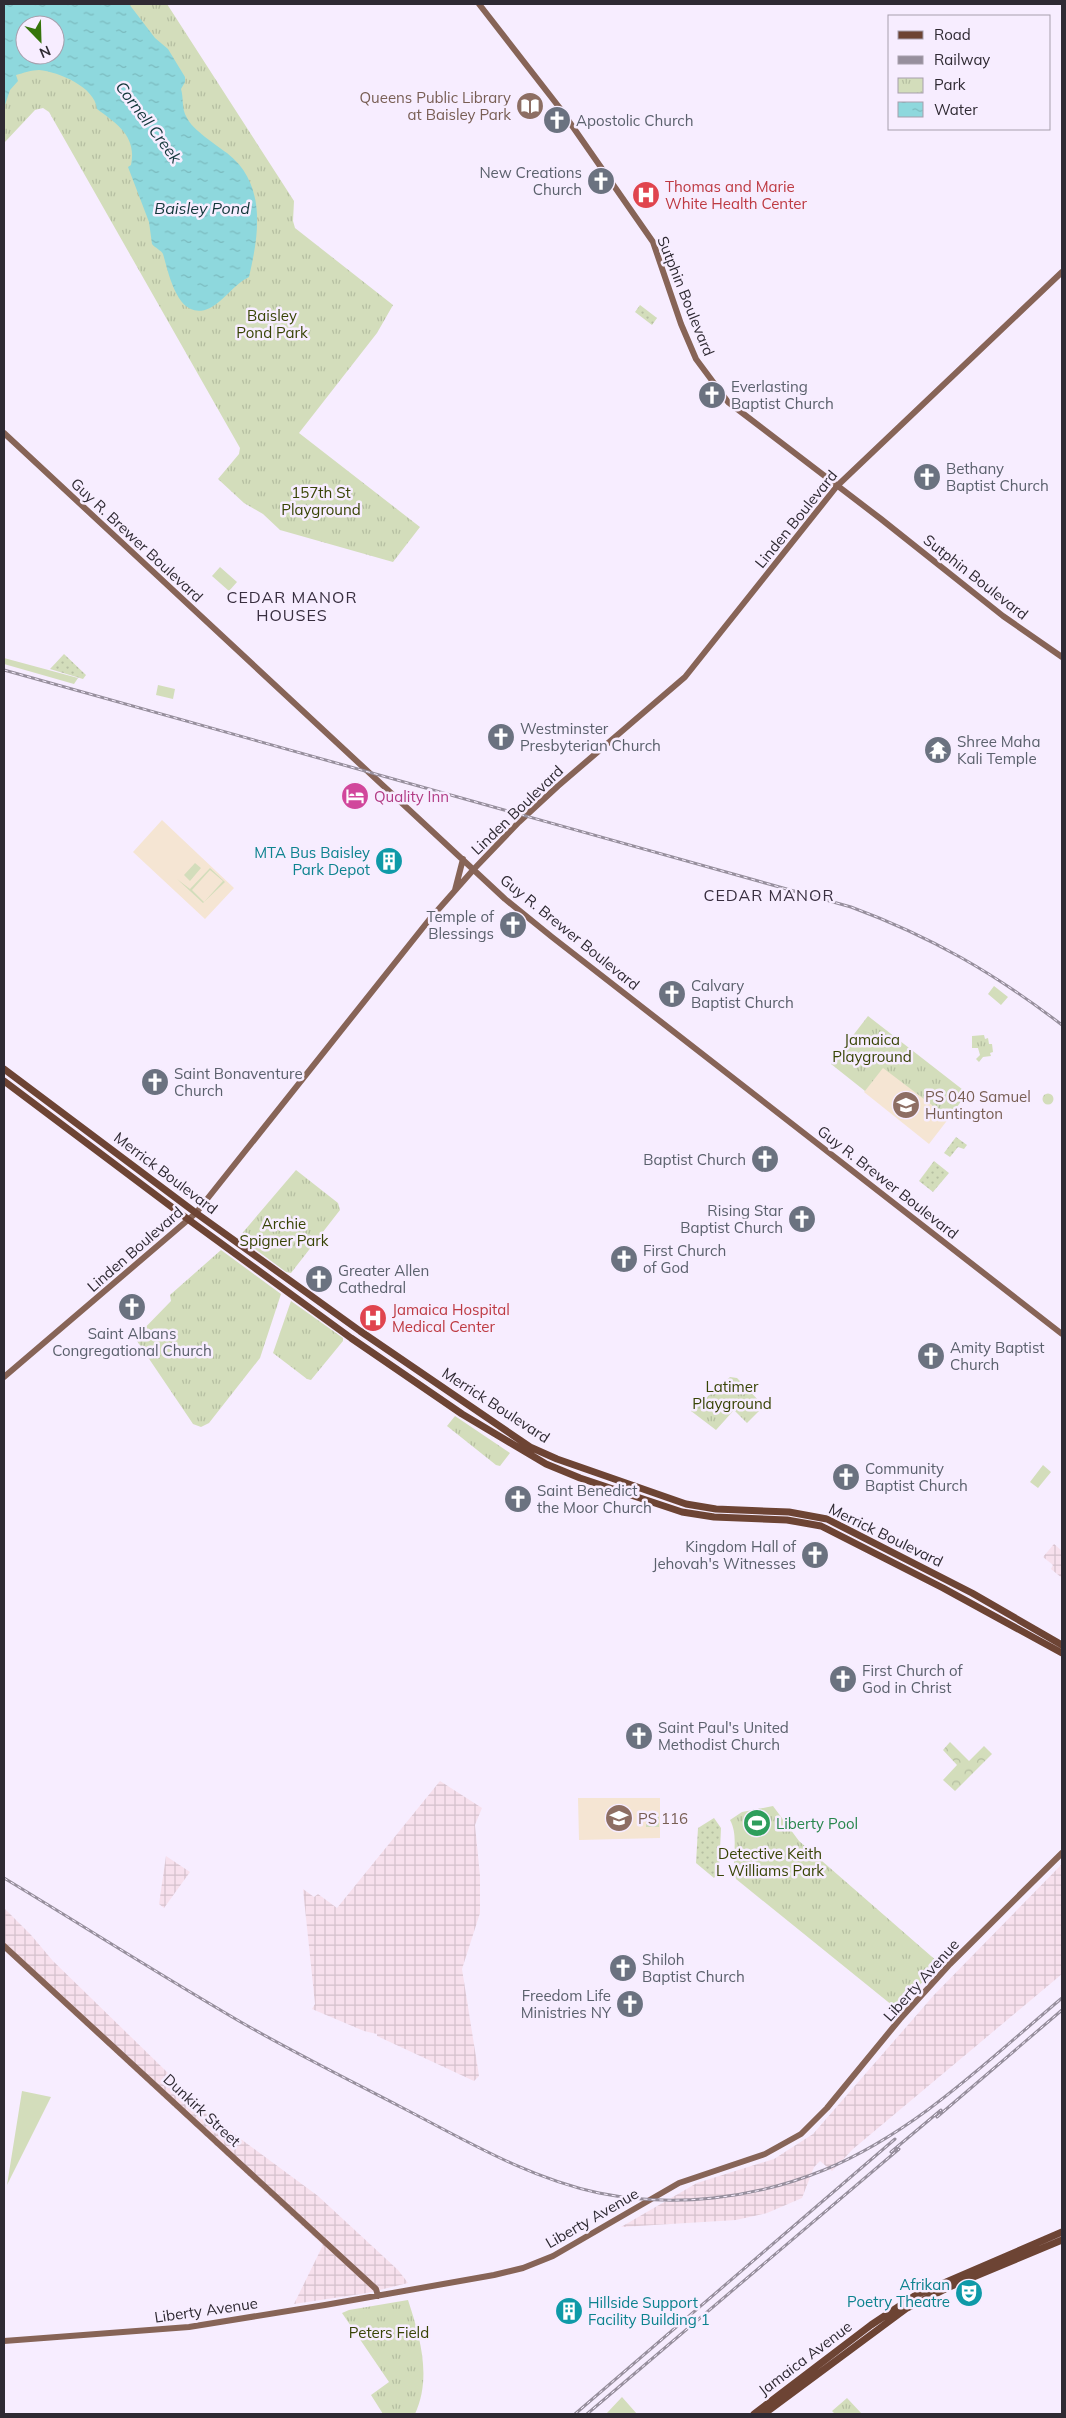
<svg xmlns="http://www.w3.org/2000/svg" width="1066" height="2418" font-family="Mulish,sans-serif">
  <defs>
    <pattern id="industrial-grid" width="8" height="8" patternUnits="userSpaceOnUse" patternTransform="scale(1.25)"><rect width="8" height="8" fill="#f7e0ed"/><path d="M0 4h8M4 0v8" fill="none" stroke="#d4c0cc"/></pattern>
    <pattern id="forest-crowns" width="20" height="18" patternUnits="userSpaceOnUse" patternTransform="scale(1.25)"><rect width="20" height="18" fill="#d3ddbb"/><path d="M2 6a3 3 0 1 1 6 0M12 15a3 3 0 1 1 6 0" fill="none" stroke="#b5bea1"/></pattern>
    <pattern id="park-tufts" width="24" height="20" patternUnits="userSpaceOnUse" patternTransform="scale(1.25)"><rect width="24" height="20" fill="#d3ddbb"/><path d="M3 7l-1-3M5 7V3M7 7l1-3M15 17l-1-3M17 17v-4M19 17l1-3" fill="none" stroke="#b5bea1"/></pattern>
    <pattern id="garden-dots" width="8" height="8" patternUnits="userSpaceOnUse" patternTransform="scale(1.25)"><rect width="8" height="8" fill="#d3ddbb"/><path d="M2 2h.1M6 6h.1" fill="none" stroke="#b5bea1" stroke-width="1.8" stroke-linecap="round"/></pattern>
    <pattern id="water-ripples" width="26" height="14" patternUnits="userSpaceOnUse" patternTransform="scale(1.25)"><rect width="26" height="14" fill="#8ed8dd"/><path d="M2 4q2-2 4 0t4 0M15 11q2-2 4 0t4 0" fill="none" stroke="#7bbabe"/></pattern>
  </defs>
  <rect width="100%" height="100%" fill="#f7edff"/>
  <path fill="url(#industrial-grid)" d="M1054,1544L1062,1551V1578L1051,1569L1053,1565L1043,1557Z
    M440,1781L482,1808L475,1825L480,1876V1913L462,1969L479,2076L474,2081L377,2036V2034L364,2031L312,2009L315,2004L303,1889L314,1897L318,1894L337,1908Z
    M166,1856L190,1872L164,1908L159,1904Z
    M1062,1864V1974L853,2149L832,2171L820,2161L814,2167L802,2198L767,2213L736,2220L621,2227L697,2183L774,2159L813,2134L934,1995Z
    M4,1908L31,1935L53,1961L207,2111L238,2137L318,2196L398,2270L408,2283L367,2293L294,2304L323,2245L4,1950Z"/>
  <path fill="#f5e5d3" d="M162,820L234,888L205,919L133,852Z
    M883,1067L949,1118L929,1144L864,1092Z
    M578,1798H660V1838L579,1840Z"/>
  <path fill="#d3ddbb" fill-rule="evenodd" d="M220,567L237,582L229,591L212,576Z
    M4,658L78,678L74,684L4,664Z
    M158,685L175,689L173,699L156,695Z
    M195,863L201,868L190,881L184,875Z
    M210,868L225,882L203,903L177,879L190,889ZM210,870L223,881L204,902L192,890Z
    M994,986L1008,997L1001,1005L988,994Z
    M1043,1465L1051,1472L1038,1488L1030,1482Z
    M646,1817H659V1827H646Z
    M22,2091L51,2097L7,2185Z
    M622,2397L637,2414H606Z"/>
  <path fill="url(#forest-crowns)" d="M950,1742L969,1761L984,1746L992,1754L955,1791L943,1780L957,1765L943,1750Z"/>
  <path fill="url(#park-tufts)" fill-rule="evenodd" d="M4,4H167L294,201L293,221L295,228L393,305L377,333L299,433L420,527L393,562L280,530L263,514L244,503L218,479L239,454L240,448L49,112L43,108L35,110L4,143ZM25,25H55V55H25Z
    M868,1016L967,1093L949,1118L883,1068L865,1091L831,1064Z
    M984,1035L985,1039L988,1038L989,1044H992L993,1052L990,1053L991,1056L983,1057L979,1062L976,1059L980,1055L978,1048H972V1036Z
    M1042.5 1099a5.5 5.5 0 1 1 11 0a5.5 5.5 0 1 1-11 0Z
    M296,1170L338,1203L340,1210L291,1273L286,1272L239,1237Z
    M221,1250L281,1294L260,1358L209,1423L201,1427L193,1424L189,1418L135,1338L171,1301L170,1295Z
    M291,1301L343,1338V1341L311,1380L307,1379L273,1353Z
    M730,1377L737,1378L764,1406L747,1423L734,1410L716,1430L691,1411Z
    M455,1416L510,1453L500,1466L496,1465L447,1426Z
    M773,1806L799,1841L939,1963L898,2010L736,1879C730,1861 740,1838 730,1820L742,1812Z
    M408,2300C420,2337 432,2377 415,2414H383L371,2395L389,2382L342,2313L349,2310Z
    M847,2398L862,2414H835L832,2411Z"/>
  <path fill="url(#garden-dots)" d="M640,305L657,318L652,325L635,312Z
    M64,654L86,675L83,679L50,669Z
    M956,1137L967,1145L964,1149L958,1147L950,1157L944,1153Z
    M934,1161L949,1173L933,1192L919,1181Z
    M714,1818L721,1828L719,1872L714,1878L696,1863L698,1828Z"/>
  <path fill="url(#water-ripples)" fill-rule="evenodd" d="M4,4H129L155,38L168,49L185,77V82L181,89C184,99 181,108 187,118C192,129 216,145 227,153C267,184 259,234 249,277C234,284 225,300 210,308C178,323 169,274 163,254C161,250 155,248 152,244L149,222L128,167L131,165C137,136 117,124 97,109C95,87 59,72 39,70C32,70 23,73 16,75L18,81L10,90L4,108ZM25,25H55V55H25Z
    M759,1813L767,1824L755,1833L747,1823Z"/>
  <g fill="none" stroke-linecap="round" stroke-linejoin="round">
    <path stroke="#876457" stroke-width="6" d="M479,4L559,107L653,242L681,324L696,359L728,402L881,519L1003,616L1062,657
      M4,433L505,899L552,937L1062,1334
      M455,890L463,859
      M4,1377L196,1213L429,920L474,869L519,822L558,786L685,677L837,486L1062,272
      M4,1946L376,2289L378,2296
      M4,2341L189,2327L325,2305L494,2275L523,2268L553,2256L679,2183L765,2154L801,2134L827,2108L900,2019L950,1964L1062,1853"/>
    <path stroke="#6d4434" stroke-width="7" d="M4,1069L196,1213L360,1331L530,1447L557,1459L686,1504L716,1509L789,1512L827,1519L972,1593L1062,1645
      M4,1081L189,1220L351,1338L462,1414L546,1464L580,1478L682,1512L714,1517L787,1520L821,1526L943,1588L1062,1653
      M754,2414L871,2325L916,2295L1062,2232
      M764,2414L907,2308L947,2288L1062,2240"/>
    <g stroke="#978f9d" stroke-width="3">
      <path id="rail" d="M4,670L851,907C932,937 994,973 1062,1025
        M4,1878C85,1927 165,1978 246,2025C297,2054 349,2080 401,2107C465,2140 528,2178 599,2193C674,2208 753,2199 824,2170C916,2132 987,2061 1062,1998
        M937,2117L1062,2010
        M891,2152L941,2110
        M575,2414L895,2139
        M587,2414L899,2149"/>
    </g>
    <use href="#rail" stroke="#f7edff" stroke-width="1" stroke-dasharray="4" stroke-linecap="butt"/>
  </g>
  <defs>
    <g id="library-disc" transform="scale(1.4375)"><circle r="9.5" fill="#8d6e63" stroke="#f7edff"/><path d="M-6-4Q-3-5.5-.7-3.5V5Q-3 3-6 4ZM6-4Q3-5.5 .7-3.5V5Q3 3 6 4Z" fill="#fff"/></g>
    <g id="church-disc" transform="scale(1.4375)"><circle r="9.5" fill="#6b7280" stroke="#f7edff"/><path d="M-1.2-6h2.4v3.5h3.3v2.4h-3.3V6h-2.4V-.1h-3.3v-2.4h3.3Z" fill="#fff"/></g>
    <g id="hospital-disc" transform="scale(1.4375)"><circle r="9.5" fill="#e0444e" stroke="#f7edff"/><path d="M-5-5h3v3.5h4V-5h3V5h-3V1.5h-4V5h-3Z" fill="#fff"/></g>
    <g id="temple-disc" transform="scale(1.4375)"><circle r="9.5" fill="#6b7280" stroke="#f7edff"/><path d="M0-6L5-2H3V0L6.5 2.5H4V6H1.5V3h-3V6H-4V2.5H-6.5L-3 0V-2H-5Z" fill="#fff"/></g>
    <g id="hotel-disc" transform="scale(1.4375)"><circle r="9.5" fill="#d1479c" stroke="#f7edff"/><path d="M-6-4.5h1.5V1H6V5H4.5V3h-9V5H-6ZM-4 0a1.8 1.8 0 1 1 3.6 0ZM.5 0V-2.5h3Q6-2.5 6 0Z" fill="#fff"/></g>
    <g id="building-disc" transform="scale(1.4375)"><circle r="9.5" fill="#0f9aa8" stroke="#f7edff"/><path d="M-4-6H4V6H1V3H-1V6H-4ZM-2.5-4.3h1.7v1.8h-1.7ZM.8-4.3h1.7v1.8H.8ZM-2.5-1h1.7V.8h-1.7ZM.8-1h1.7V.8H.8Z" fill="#fff"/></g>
    <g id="school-disc" transform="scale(1.4375)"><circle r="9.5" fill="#8d6e63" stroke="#f7edff"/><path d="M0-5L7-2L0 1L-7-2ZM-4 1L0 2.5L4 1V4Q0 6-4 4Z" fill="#fff"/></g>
    <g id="stadium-disc" transform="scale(1.4375)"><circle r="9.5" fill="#2e9e5b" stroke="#f7edff"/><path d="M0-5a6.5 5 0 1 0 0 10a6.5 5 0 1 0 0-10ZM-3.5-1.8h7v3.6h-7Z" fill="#fff"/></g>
    <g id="theatre-disc" transform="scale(1.4375)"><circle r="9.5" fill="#0f9aa8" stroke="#f7edff"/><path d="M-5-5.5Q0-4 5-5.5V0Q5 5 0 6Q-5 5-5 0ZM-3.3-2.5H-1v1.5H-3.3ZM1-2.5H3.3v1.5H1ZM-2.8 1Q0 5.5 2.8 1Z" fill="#fff"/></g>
  </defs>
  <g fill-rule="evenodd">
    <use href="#library-disc" x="530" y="106"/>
    <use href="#church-disc" x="557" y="120"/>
    <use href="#church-disc" x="601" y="181"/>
    <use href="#hospital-disc" x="646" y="195"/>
    <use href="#church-disc" x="712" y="395"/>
    <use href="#church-disc" x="927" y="477"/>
    <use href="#church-disc" x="501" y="737"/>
    <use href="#temple-disc" x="938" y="750"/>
    <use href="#hotel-disc" x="355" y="796"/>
    <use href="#building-disc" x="389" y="861"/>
    <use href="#church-disc" x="513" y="925"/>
    <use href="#church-disc" x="672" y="994"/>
    <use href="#church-disc" x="155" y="1082"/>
    <use href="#school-disc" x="906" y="1105"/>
    <use href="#church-disc" x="765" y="1159"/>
    <use href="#church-disc" x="802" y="1219"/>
    <use href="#church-disc" x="624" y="1259"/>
    <use href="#church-disc" x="319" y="1279"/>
    <use href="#church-disc" x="132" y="1307"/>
    <use href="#hospital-disc" x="373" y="1318"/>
    <use href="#church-disc" x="931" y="1356"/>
    <use href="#church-disc" x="846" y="1477"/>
    <use href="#church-disc" x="518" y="1499"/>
    <use href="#church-disc" x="815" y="1555"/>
    <use href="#church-disc" x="843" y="1679"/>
    <use href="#church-disc" x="639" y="1736"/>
    <use href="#school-disc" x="619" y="1818"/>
    <use href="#stadium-disc" x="757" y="1823"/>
    <use href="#church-disc" x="623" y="1968"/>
    <use href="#church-disc" x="630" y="2004"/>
    <use href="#theatre-disc" x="969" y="2293"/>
    <use href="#building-disc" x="569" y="2311"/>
  </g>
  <g text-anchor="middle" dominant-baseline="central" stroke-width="5" stroke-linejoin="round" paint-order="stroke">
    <g font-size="15" fill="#785e54" stroke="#f7edff" text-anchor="start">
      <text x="511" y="97" text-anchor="end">Queens Public Library<tspan x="511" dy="17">at Baisley Park</tspan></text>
      <text x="925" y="1096">PS 040 Samuel<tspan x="925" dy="17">Huntington</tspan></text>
      <text x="638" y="1818">PS 116</text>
    </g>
    <g font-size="15" fill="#5b616d" stroke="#f7edff" text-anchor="start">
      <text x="576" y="120">Apostolic Church</text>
      <text x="582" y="172" text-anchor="end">New Creations<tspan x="582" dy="17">Church</tspan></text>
      <text x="731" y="386">Everlasting<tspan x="731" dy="17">Baptist Church</tspan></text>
      <text x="946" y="468">Bethany<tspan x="946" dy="17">Baptist Church</tspan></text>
      <text x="520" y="728">Westminster<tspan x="520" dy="17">Presbyterian Church</tspan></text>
      <text x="957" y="741">Shree Maha<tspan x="957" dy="17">Kali Temple</tspan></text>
      <text x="494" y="916" text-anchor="end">Temple of<tspan x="494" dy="17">Blessings</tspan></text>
      <text x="691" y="985">Calvary<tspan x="691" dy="17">Baptist Church</tspan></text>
      <text x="174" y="1073">Saint Bonaventure<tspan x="174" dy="17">Church</tspan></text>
      <text x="746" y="1159" text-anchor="end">Baptist Church</text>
      <text x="783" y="1210" text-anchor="end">Rising Star<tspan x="783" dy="17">Baptist Church</tspan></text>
      <text x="643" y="1250">First Church<tspan x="643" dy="17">of God</tspan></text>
      <text x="338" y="1270">Greater Allen<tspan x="338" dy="17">Cathedral</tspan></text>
      <text x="132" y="1333" text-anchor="middle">Saint Albans<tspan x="132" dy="17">Congregational Church</tspan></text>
      <text x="950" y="1347">Amity Baptist<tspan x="950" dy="17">Church</tspan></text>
      <text x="865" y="1468">Community<tspan x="865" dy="17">Baptist Church</tspan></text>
      <text x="537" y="1490">Saint Benedict<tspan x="537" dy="17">the Moor Church</tspan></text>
      <text x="796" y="1546" text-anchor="end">Kingdom Hall of<tspan x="796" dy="17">Jehovah's Witnesses</tspan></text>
      <text x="862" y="1670">First Church of<tspan x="862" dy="17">God in Christ</tspan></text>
      <text x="658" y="1727">Saint Paul's United<tspan x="658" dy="17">Methodist Church</tspan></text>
      <text x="642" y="1959">Shiloh<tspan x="642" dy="17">Baptist Church</tspan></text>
      <text x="611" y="1995" text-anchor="end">Freedom Life<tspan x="611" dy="17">Ministries NY</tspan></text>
    </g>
    <g font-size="15" fill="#be3a42" stroke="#f7edff" text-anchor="start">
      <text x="665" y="186">Thomas and Marie<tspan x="665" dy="17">White Health Center</tspan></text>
      <text x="392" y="1309">Jamaica Hospital<tspan x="392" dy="17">Medical Center</tspan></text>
    </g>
    <g font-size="15" fill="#2f2a33" stroke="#f7edff">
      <text transform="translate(686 296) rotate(68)">Sutphin Boulevard</text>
      <text transform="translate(796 519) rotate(-51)">Linden Boulevard</text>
      <text transform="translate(137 540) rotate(43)">Guy R. Brewer Boulevard</text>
      <text transform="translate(976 577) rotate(38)">Sutphin Boulevard</text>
      <text transform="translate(517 810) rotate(-44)">Linden Boulevard</text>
      <text transform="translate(570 932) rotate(39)">Guy R. Brewer Boulevard</text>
      <text transform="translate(166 1173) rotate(37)">Merrick Boulevard</text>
      <text transform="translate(888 1182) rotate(38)">Guy R. Brewer Boulevard</text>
      <text transform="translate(135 1249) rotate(-41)">Linden Boulevard</text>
      <text transform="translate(496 1405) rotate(33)">Merrick Boulevard</text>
      <text transform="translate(886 1535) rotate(26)">Merrick Boulevard</text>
      <text transform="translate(921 1980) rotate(-48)">Liberty Avenue</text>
      <text transform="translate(202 2110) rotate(43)">Dunkirk Street</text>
      <text transform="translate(592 2218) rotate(-30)">Liberty Avenue</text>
      <text transform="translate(206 2310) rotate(-8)">Liberty Avenue</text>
      <text transform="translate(805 2358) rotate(-37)">Jamaica Avenue</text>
    </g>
    <g font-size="15" fill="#384405" stroke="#f7edff">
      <text x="272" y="315">Baisley<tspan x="272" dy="17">Pond Park</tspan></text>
      <text x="321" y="492">157th St<tspan x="321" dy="17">Playground</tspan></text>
      <text x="872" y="1039">Jamaica<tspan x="872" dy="17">Playground</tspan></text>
      <text x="284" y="1223">Archie<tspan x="284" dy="17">Spigner Park</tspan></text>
      <text x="732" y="1386">Latimer<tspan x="732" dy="17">Playground</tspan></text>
      <text x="770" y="1853">Detective Keith<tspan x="770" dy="17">L Williams Park</tspan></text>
      <text x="389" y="2332">Peters Field</text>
    </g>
    <g font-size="15" fill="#b23c85" stroke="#f7edff" text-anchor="start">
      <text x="374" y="796">Quality Inn</text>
    </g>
    <g font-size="15" fill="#0d838f" stroke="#f7edff" text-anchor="end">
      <text x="370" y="852">MTA Bus Baisley<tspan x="370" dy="17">Park Depot</tspan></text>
      <text x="950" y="2284">Afrikan<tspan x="950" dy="17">Poetry Theatre</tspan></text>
      <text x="588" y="2302" text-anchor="start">Hillside Support<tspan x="588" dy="17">Facility Building 1</tspan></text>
    </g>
    <g font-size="15" fill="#27864d" stroke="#f7edff" text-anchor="start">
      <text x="776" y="1823">Liberty Pool</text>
    </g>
    <g font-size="16" font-style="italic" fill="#12373a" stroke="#f7edff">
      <text transform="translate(149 122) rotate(53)">Cornell Creek</text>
      <text x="202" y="208">Baisley Pond</text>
    </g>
    <g font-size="16" letter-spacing="1" fill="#392f40" stroke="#f7edff">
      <text x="292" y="597">CEDAR MANOR<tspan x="292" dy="18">HOUSES</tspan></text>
      <text x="769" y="895">CEDAR MANOR</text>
    </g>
  </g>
  <rect width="1066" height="2418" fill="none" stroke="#2f2a33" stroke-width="10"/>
  <rect x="888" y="15" width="162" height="115" fill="#f7edff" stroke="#a79fad"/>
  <rect x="898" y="31" width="25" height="8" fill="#6d4434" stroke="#a79fad"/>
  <text x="934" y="40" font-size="15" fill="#2f2a33">Road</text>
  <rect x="898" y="56" width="25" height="8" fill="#978f9d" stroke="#a79fad"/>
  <text x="934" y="65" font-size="15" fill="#2f2a33">Railway</text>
  <rect x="898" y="78" width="25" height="15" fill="url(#park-tufts)" stroke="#a79fad"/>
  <text x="934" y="90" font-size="15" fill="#2f2a33">Park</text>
  <rect x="898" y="102" width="25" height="15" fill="url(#water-ripples)" stroke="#a79fad"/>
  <text x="934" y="115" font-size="15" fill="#2f2a33">Water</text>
  <g transform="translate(40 40) rotate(157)"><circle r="24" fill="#f7edff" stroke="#a79fad"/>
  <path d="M0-4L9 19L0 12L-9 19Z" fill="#36740b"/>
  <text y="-8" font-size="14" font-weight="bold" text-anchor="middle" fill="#2f2a33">N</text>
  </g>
</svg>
